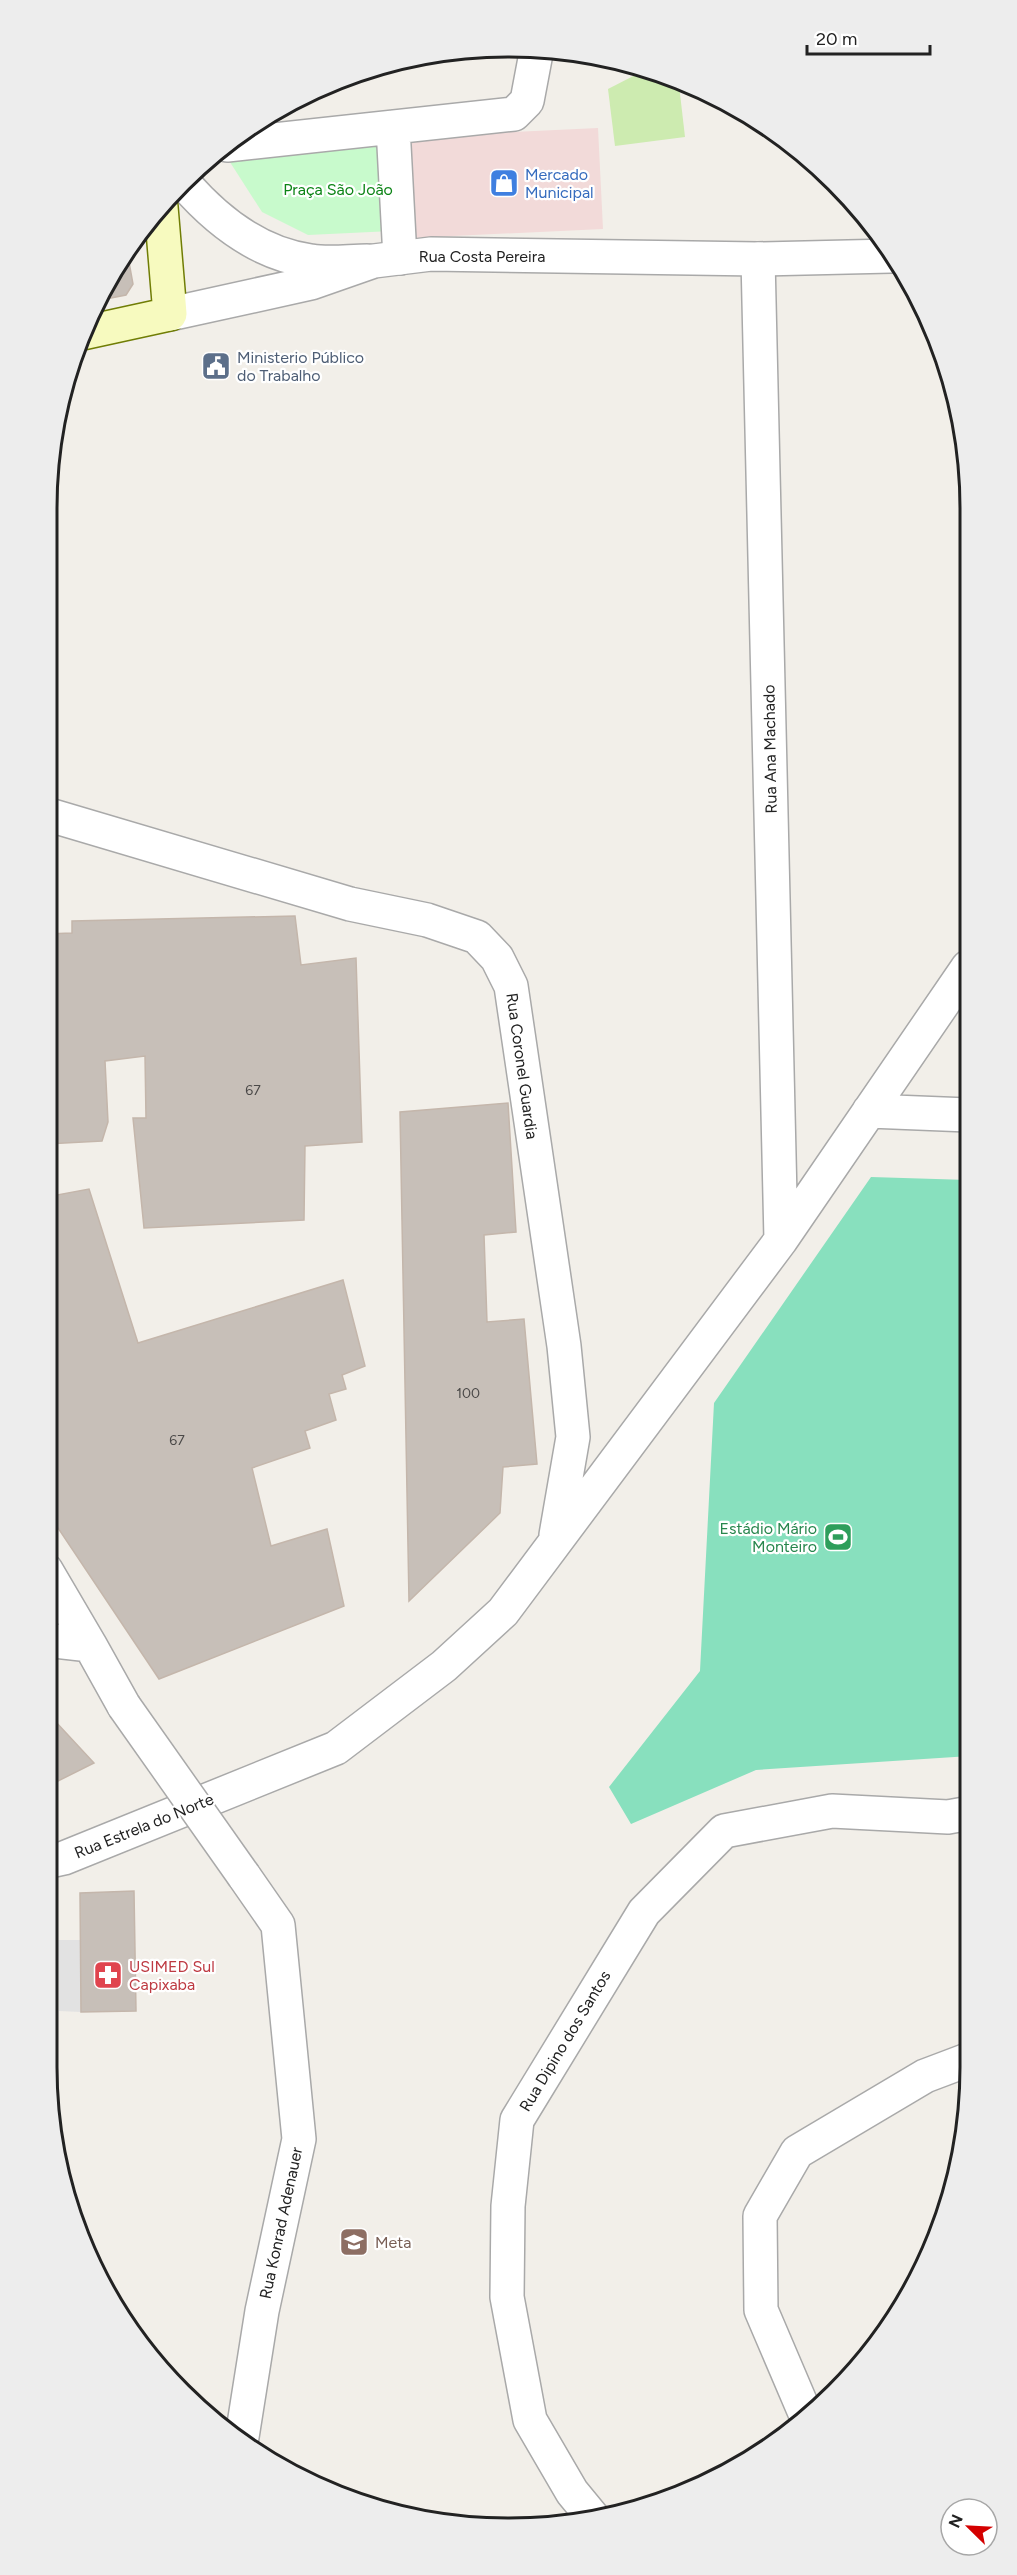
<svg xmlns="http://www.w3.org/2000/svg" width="1017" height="2575" font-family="Figtree,sans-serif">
  <rect width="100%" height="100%" fill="#f2efe9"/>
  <path fill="#f2dad9" d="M598,128L603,229L411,238L406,137Z"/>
  <path fill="#cdebb0" d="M645,70L679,85L685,137L615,146L608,89Z"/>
  <path fill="#c8facc" d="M385,138L392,231L308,235L262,212L228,159Z"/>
  <path fill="#88e0be" d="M871,1177L968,1180L970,1756L756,1770L631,1824L609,1787L700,1671L714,1403Z"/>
  <path fill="#e2e2e2" d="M58,1940H80L81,2012L59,2011Z"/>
  <path fill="#c7bfb8" stroke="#c4b6ab" stroke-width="1.5" d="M127,251L133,284L126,295L96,301Z
    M295,916L301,965L356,958L362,1142L305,1146L304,1220L144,1228L133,1118H146L145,1056L105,1061L108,1122L102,1141L46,1144V934L72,933V921Z
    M508,1103L516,1232L484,1235L487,1322L524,1319L537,1464L503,1467L500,1513L409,1601L400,1112Z
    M89,1189L138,1343L343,1280L365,1366L342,1375L346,1389L329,1394L336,1420L305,1431L310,1448L252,1468L271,1546L327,1529L344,1606L159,1679L46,1510V1197Z
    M46,1717L56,1722L94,1763L46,1787Z
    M134,1891L136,2011L81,2012L80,1893Z"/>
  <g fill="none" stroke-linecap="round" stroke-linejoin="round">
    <g stroke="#a9a9a9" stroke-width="36">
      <path id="minor" d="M393,127L400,258
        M227,145L514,114L527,101L537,48
        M184,183C217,221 258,254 311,261C329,264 349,261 367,261
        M758,259L781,1240
        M46,814L350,904L427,920L477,937L497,958L511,986L564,1346L573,1437L556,1535
        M869,1111L968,1115
        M46,1570L90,1645
        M46,1640L90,1645L124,1706
        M46,1862L64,1858L336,1748L444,1666L503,1612L781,1240L968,967
        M805,2413L761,2310L760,2216L797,2152L925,2076L970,2059
        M242,2437L262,2311L299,2139L278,1925L244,1876
        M595,2520L572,2492L530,2420L507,2297L508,2206L517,2120L644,1912L724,1831L832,1811L948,1817L970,1813"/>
    </g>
    <g stroke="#a9a9a9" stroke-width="36">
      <path id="tertiary" d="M170,314L311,283L374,261L431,254L758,259L891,256"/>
    </g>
    <g stroke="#707d05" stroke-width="36">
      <path id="secondary" d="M83,333L170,314L161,207"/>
    </g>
    <use href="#minor" stroke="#fff" stroke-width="33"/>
    <use href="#tertiary" stroke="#fff" stroke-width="33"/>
    <use href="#secondary" stroke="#f7fabf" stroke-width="33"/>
    <g stroke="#a9a9a9" stroke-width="36" stroke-linecap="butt">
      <path id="minor-bridge" d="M124,1706L244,1876"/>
    </g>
    <use href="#minor-bridge" stroke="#fff" stroke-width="33"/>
  </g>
  <defs>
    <g id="shop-square" transform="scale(1.5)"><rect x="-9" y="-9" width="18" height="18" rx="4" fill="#3f7fe0" stroke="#fff"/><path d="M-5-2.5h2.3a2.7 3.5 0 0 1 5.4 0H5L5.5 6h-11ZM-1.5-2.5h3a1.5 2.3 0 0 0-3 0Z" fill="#fff"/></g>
    <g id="civic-square" transform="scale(1.5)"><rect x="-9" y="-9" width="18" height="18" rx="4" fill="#5c6f8a" stroke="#fff"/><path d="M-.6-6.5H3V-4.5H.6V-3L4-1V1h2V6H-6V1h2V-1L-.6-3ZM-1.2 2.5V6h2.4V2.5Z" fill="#fff"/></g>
    <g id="stadium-square" transform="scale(1.5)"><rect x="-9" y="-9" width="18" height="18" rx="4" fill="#2e9e5b" stroke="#fff"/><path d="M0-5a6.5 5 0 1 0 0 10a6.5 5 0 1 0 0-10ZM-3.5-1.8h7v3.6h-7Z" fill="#fff"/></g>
    <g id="pharmacy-square" transform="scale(1.5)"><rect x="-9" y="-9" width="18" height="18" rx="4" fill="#e0444e" stroke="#fff"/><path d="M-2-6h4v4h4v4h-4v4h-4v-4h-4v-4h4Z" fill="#fff"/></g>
    <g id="school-square" transform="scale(1.5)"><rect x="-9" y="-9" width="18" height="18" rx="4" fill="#8d6e63" stroke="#fff"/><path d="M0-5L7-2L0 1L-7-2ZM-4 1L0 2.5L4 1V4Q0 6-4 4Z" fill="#fff"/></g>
  </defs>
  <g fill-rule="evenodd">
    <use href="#shop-square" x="504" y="183"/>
    <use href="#civic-square" x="216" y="366"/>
    <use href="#stadium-square" x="838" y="1537"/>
    <use href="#pharmacy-square" x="108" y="1975"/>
    <use href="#school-square" x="354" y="2242"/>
  </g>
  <g text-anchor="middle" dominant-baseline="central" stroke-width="4.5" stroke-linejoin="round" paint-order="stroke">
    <g font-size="14" fill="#4b4948">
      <text x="253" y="1090">67</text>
      <text x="468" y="1393">100</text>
      <text x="177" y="1440">67</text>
    </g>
    <g font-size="16" fill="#366cbe" stroke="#fff" text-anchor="start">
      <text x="525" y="174">Mercado<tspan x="525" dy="18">Municipal</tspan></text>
    </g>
    <g font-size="16" fill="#0c8416" stroke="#fff">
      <text x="338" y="189">Praça São João</text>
    </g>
    <g font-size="16" fill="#222" stroke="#fff">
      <text x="482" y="256">Rua Costa Pereira</text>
      <text transform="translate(770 749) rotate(-91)">Rua Ana Machado</text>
      <text transform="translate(522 1066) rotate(82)">Rua Coronel Guardia</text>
      <text transform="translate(144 1826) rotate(-22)">Rua Estrela do Norte</text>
      <text transform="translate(565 2041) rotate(-59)">Rua Dipino dos Santos</text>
      <text transform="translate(281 2223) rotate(-78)">Rua Konrad Adenauer</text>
    </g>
    <g font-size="16" fill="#4e5e75" stroke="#fff" text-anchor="start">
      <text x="237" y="357">Ministerio Público<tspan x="237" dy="18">do Trabalho</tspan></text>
    </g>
    <g font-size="16" fill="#27864d" stroke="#fff" text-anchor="end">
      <text x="817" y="1528">Estádio Mário<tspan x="817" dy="18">Monteiro</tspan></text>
    </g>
    <g font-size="16" fill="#be3a42" stroke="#fff" text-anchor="start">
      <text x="129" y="1966">USIMED Sul<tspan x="129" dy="18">Capixaba</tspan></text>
    </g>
    <g font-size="16" fill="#785e54" stroke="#fff" text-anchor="start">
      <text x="375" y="2242">Meta</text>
    </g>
  </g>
  <path d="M0 0H1017V2575H0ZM508 57H509A451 451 0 0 1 960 508V2067A451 451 0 0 1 509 2518H508A451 451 0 0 1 57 2067V508A451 451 0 0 1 508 57Z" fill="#ededed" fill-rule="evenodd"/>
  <path fill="none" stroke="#222" stroke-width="3" d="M508 57H509A451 451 0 0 1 960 508V2067A451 451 0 0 1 509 2518H508A451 451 0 0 1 57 2067V508A451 451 0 0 1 508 57Z"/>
  <g transform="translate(969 2527) rotate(294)"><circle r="28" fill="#ffffff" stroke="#a7a7a7" stroke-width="1.5"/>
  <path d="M0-4.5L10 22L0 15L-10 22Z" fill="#d40000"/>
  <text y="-9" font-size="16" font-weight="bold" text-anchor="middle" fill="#222222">N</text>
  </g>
  <path d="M807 45v9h123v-9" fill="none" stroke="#222222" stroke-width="3"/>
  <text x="816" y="45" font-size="18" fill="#222222" stroke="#ffffff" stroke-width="4.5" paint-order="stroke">20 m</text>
</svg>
